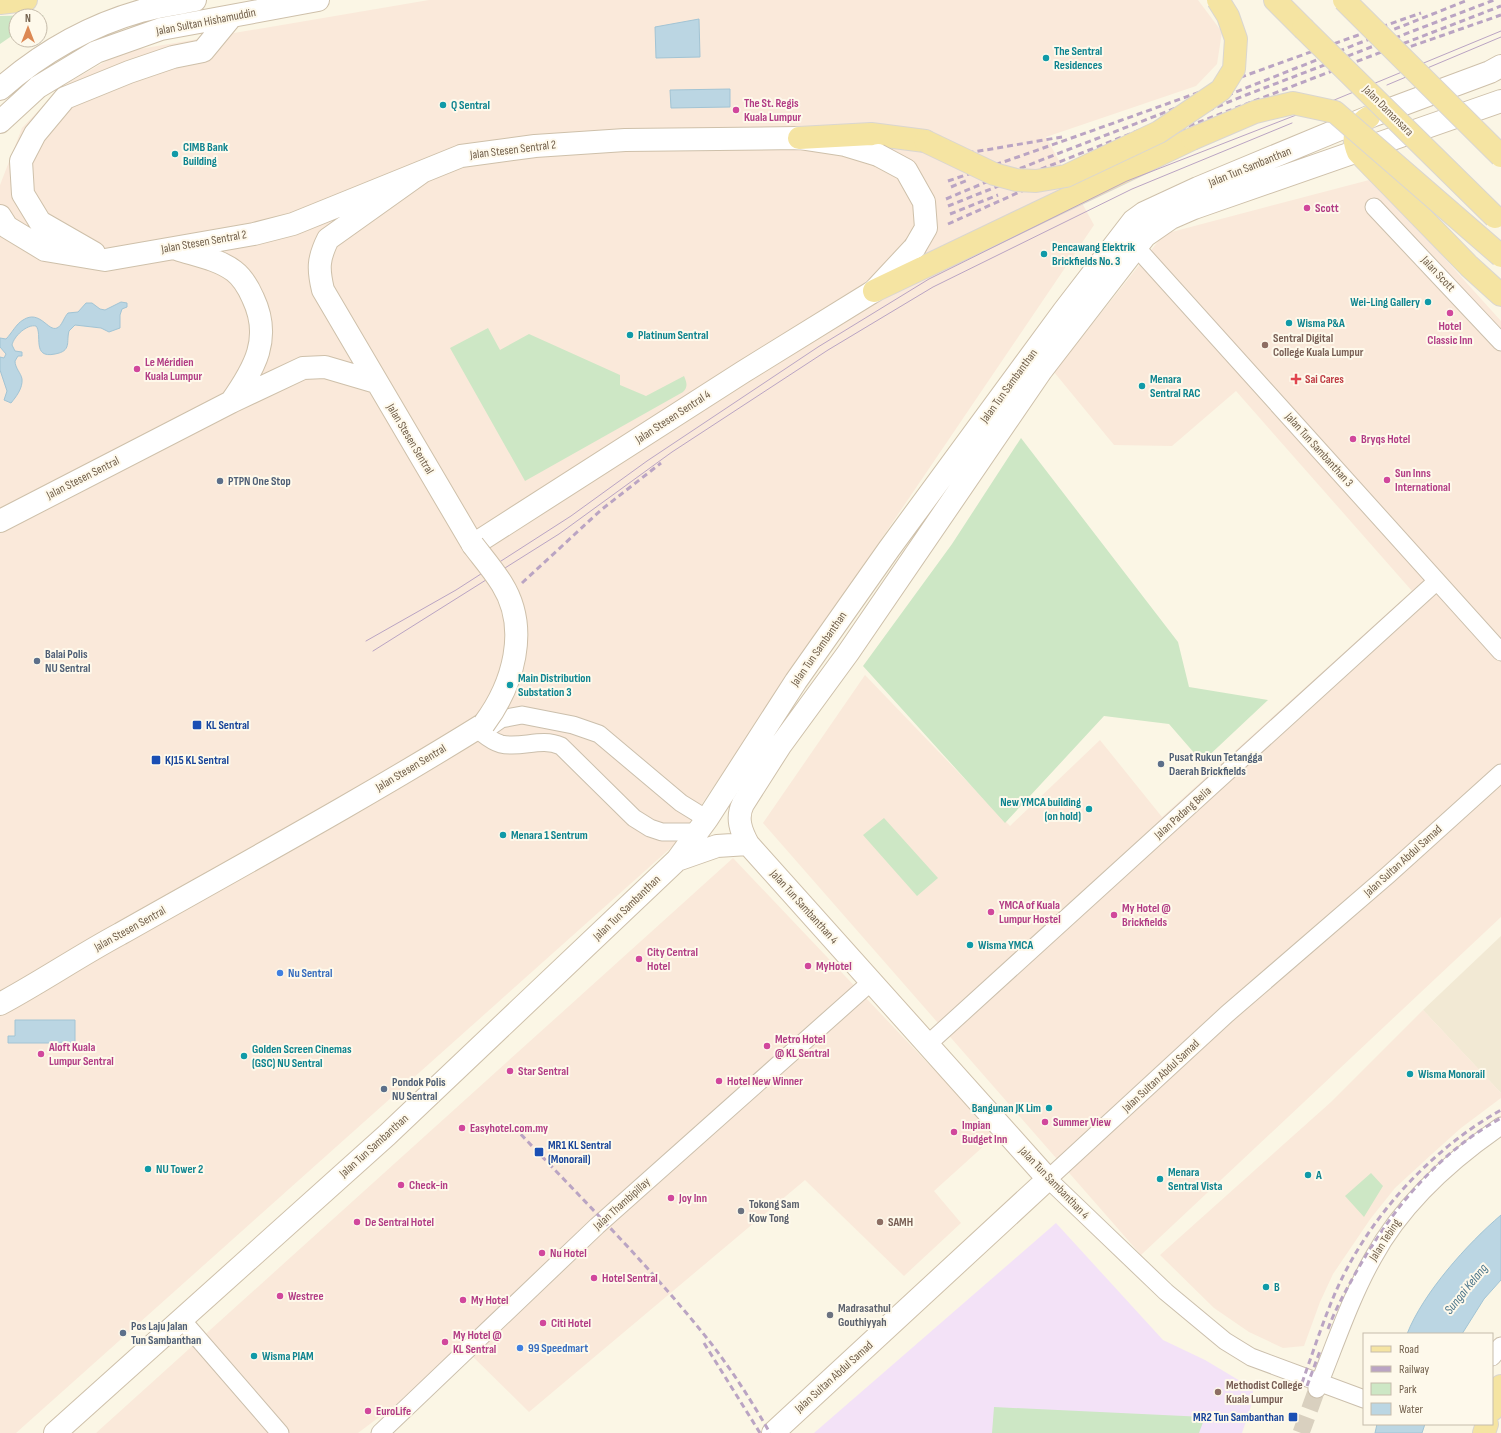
<svg xmlns="http://www.w3.org/2000/svg" width="1501" height="1433" font-family="'Sofia Sans Condensed',sans-serif">
  <rect width="100%" height="100%" fill="#fbf6e5"/>
  <path fill="#f2e9d4" d="M1501,936V1093L1423,1010Z"/>
  <path fill="#fae9da" d="M429,0H1198L1222,32L1217,64L1196,86L1046,137L1094,225L674,845L16,1433H0V185L22,128L61,87L122,52Z
    M1373,179L1501,321V917L1141,1255L763,823L865,675L1010,826L1100,740L1162,817L1412,591L1236,391L1172,446L1114,445L1054,372L1164,234Z
    M733,858L996,1135L934,1191L961,1223L904,1276L805,1180L529,1412L467,1351L358,1433H96Z
    M1423,1010L1501,1093V1098L1461,1128L1432,1154L1395,1188L1371,1218L1333,1274L1320,1302L1304,1346L1283,1348L1249,1332L1214,1308L1160,1255L1331,1102Z"/>
  <path fill="#f3e2f7" d="M1056,1223L1163,1340L1205,1360L1252,1388L1254,1397L1242,1433H814Z"/>
  <path fill="#cde7c5" d="M44,15L40,18V16H16V33L0,44V16Z
    M488,328L500,350L529,334L620,375V385L646,396L684,376C687,383 688,387 683,392L525,481L450,348Z
    M1021,438L1178,642L1189,687L1268,700L1202,762L1169,724L1104,716L1005,823L863,666L952,544Z
    M884,818L938,878L917,896L863,835Z
    M1371,1173L1383,1186L1364,1217L1345,1196Z
    M994,1407L1205,1417L1199,1433H992Z"/>
  <path fill="#bbd6e3" stroke="#a2c4d4" d="M699,19L700,57L656,58L655,27Z
    M730,89V107L671,108L670,90Z
    M121,302L127,303V307L122,309L120,315V328L109,332L101,328L75,325L69,331C66,342 72,351 55,354C31,359 43,334 36,326C27,324 14,336 12,345L15,351L22,352V356H18L15,361C15,368 21,373 22,379C23,388 16,397 11,403L4,400L7,391L0,370V357L4,358L6,354L0,347V338L6,339C12,333 16,324 23,320C40,309 48,332 57,328C62,326 64,317 68,313L78,312L86,303H92L100,309L105,310Z
    M15,1020H75V1043H8V1036H15Z
    M1501,1215V1280L1484,1299L1462,1334H1407C1423,1293 1467,1244 1501,1215Z
    M1377,1424H1425L1422,1433H1375Z"/>
  <g fill="none" stroke-linecap="round" stroke-linejoin="round">
    <path stroke="#d9d0bf" stroke-width="17" stroke-dasharray="17 8" stroke-linecap="butt" d="M1301,1433L1317,1389"/>
    <g stroke="#cbbfac" stroke-width="19">
      <path id="street" d="M1374,207L1501,342
        M1136,247L1501,652
        M481,733L501,719L522,715L573,725L599,734L681,803L707,819
        M482,733C487,737 494,742 501,744C521,749 541,737 561,746L634,818L650,828L662,832H699
        M928,1044L1437,581
        M182,1320L280,1433
        M1492,1357L1501,1346
        M1317,1389C1335,1345 1350,1299 1373,1258C1403,1203 1450,1161 1501,1126
        M1364,1399L1251,1357L1225,1341L1166,1292L1048,1179L1227,1014L1388,875L1501,773
        M380,1433L597,1226L871,982"/>
    </g>
    <g stroke="#cec0aa" stroke-width="24">
      <path id="secondary" d="M0,89C41,53 88,26 141,11C158,6 177,4 195,0
        M0,122L38,87L96,52L161,29L318,0
        M422,172L328,239C318,259 318,269 323,290L473,545L743,372L874,291L915,247
        M0,216L7,227L45,250L105,260L254,234L293,224L461,156L535,146L625,140L799,138L845,145L878,155
        M177,249C195,255 218,259 234,271C242,277 249,289 253,298C272,338 255,368 231,402
        M94,253L40,222L23,194L21,161L35,134L65,98L129,72L173,57L203,51L231,17
        M0,521L231,402L303,368L325,367L376,382
        M677,860L717,846L748,844
        M0,1004C41,982 79,956 120,934C242,865 365,798 484,724
        M55,1433L387,1135L677,860L707,819L796,681L889,549L1063,312L1133,221L1144,213L1198,188L1369,117L1490,72L1501,66
        M773,1433L1048,1179L748,844C741,831 736,818 743,804L780,746L848,653L1041,371L1145,236L1171,218L1194,208L1501,101"/>
    </g>
    <g stroke="#dad6d0" stroke-width="24">
      <path id="primary" d="M1275,0L1303,28
        M0,3L26,0
        M1369,117C1355,126 1351,136 1358,152L1469,266L1501,295
        M799,138L871,134L925,141
        M874,291L1192,139
        M1492,1410L1501,1386
        M1484,1433L1487,1424"/>
    </g>
    <use href="#street" stroke="#fff" stroke-width="17"/>
    <use href="#secondary" stroke="#fff" stroke-width="22"/>
    <use href="#primary" stroke="#f5e4a2" stroke-width="22"/>
    <path stroke="#baa4c3" stroke-width="1" d="M1387,85L1501,37
      M366,641L456,590L571,516L647,461L818,347L929,279L1127,181L1327,103L1501,31
      M373,651L559,534L672,452L828,350L933,287L1132,189L1292,123"/>
    <path stroke="#baa4c3" stroke-width="3" stroke-dasharray="6 4" stroke-linecap="butt" d="M1392,53L1501,15
      M1106,152L1246,95L1494,0
      M938,158L1062,137
      M948,181C1107,127 1263,68 1421,13
      M951,187L968,180
      M946,199C1039,159 1133,126 1226,88
      M948,206L1468,0
      M950,214L998,195
      M948,224L1033,186L1501,6
      M522,583L601,510L661,463
      M514,1127C579,1196 647,1263 706,1337C730,1367 751,1400 770,1433
      M1328,1329C1335,1310 1345,1292 1355,1274C1391,1211 1436,1154 1501,1118
      M704,1343L760,1433
      M1302,1383C1313,1352 1323,1321 1336,1291C1369,1217 1430,1150 1501,1110
      M1307,1386L1320,1351"/>
    <g stroke="#cec0aa" stroke-width="24" stroke-linecap="butt">
      <path id="secondary-bridge" d="M878,155L906,170L924,202L926,228L915,247
        M473,545C483,558 494,571 502,584C530,629 513,685 484,724"/>
    </g>
    <g stroke="#dad6d0" stroke-width="24" stroke-linecap="butt">
      <path id="primary-bridge" d="M1344,0L1501,156
        M1303,28L1495,217
        M1192,139L1255,112L1293,103L1335,112L1501,256
        M925,141L994,174L1016,180L1036,181L1066,176L1159,132L1221,90L1234,69L1236,39L1228,16L1218,0"/>
    </g>
    <use href="#secondary-bridge" stroke="#fff" stroke-width="22"/>
    <use href="#primary-bridge" stroke="#f5e4a2" stroke-width="22"/>
  </g>
  <g fill="#0f9aa8" stroke="#fef9eb" stroke-width="1.5">
    <circle cx="1046" cy="58" r="4"/>
    <circle cx="443" cy="105" r="4"/>
    <circle cx="175" cy="154" r="4"/>
    <circle cx="1044" cy="254" r="4"/>
    <circle cx="1428" cy="302" r="4"/>
    <circle cx="1289" cy="323" r="4"/>
    <circle cx="630" cy="335" r="4"/>
    <circle cx="1142" cy="386" r="4"/>
    <circle cx="510" cy="685" r="4"/>
    <circle cx="1089" cy="809" r="4"/>
    <circle cx="503" cy="835" r="4"/>
    <circle cx="970" cy="945" r="4"/>
    <circle cx="244" cy="1056" r="4"/>
    <circle cx="1410" cy="1074" r="4"/>
    <circle cx="1049" cy="1108" r="4"/>
    <circle cx="148" cy="1169" r="4"/>
    <circle cx="1308" cy="1175" r="4"/>
    <circle cx="1160" cy="1179" r="4"/>
    <circle cx="1266" cy="1287" r="4"/>
    <circle cx="254" cy="1356" r="4"/>
  </g>
  <g fill="#d1479c" stroke="#fef9eb" stroke-width="1.5">
    <circle cx="736" cy="110" r="4"/>
    <circle cx="1307" cy="208" r="4"/>
    <circle cx="1450" cy="313" r="4"/>
    <circle cx="137" cy="369" r="4"/>
    <circle cx="1353" cy="439" r="4"/>
    <circle cx="1387" cy="480" r="4"/>
    <circle cx="991" cy="912" r="4"/>
    <circle cx="1114" cy="915" r="4"/>
    <circle cx="639" cy="959" r="4"/>
    <circle cx="808" cy="966" r="4"/>
    <circle cx="767" cy="1046" r="4"/>
    <circle cx="41" cy="1054" r="4"/>
    <circle cx="510" cy="1071" r="4"/>
    <circle cx="719" cy="1081" r="4"/>
    <circle cx="1045" cy="1122" r="4"/>
    <circle cx="462" cy="1128" r="4"/>
    <circle cx="954" cy="1132" r="4"/>
    <circle cx="401" cy="1185" r="4"/>
    <circle cx="671" cy="1198" r="4"/>
    <circle cx="357" cy="1222" r="4"/>
    <circle cx="542" cy="1253" r="4"/>
    <circle cx="594" cy="1278" r="4"/>
    <circle cx="280" cy="1296" r="4"/>
    <circle cx="463" cy="1300" r="4"/>
    <circle cx="543" cy="1323" r="4"/>
    <circle cx="445" cy="1342" r="4"/>
    <circle cx="368" cy="1411" r="4"/>
  </g>
  <g fill="#8d6e63" stroke="#fef9eb" stroke-width="1.5">
    <circle cx="1265" cy="345" r="4"/>
    <circle cx="880" cy="1222" r="4"/>
    <circle cx="1218" cy="1392" r="4"/>
  </g>
  <path fill="#e0444e" stroke="#fef9eb" stroke-width="1.5" d="M1294 373h4v4h4v4h-4v4h-4v-4h-4v-4h4z"/>
  <g fill="#5c6f8a" stroke="#fef9eb" stroke-width="1.5">
    <circle cx="220" cy="481" r="4"/>
    <circle cx="37" cy="661" r="4"/>
    <circle cx="1161" cy="764" r="4"/>
    <circle cx="384" cy="1089" r="4"/>
    <circle cx="123" cy="1333" r="4"/>
  </g>
  <g fill="#1a4fb4" stroke="#fef9eb" stroke-width="1.5">
    <rect x="192" y="720" width="10" height="10" rx="2"/>
    <rect x="151" y="755" width="10" height="10" rx="2"/>
    <rect x="534" y="1147" width="10" height="10" rx="2"/>
    <rect x="1288" y="1412" width="10" height="10" rx="2"/>
  </g>
  <g fill="#3f7fe0" stroke="#fef9eb" stroke-width="1.5">
    <circle cx="280" cy="973" r="4"/>
    <circle cx="520" cy="1348" r="4"/>
  </g>
  <g fill="#6b7280" stroke="#fef9eb" stroke-width="1.5">
    <circle cx="741" cy="1211" r="4"/>
    <circle cx="830" cy="1315" r="4"/>
  </g>
  <g text-anchor="middle" dominant-baseline="central" stroke-width="4" stroke-linejoin="round" paint-order="stroke">
    <g font-size="12" fill="#72604c" stroke="#fef9eb">
      <text transform="translate(206 22) rotate(-11)">Jalan Sultan Hishamuddin</text>
      <text transform="translate(1388 111) rotate(45)">Jalan Damansara</text>
      <text transform="translate(513 150) rotate(-7)">Jalan Stesen Sentral 2</text>
      <text transform="translate(1250 167) rotate(-22)">Jalan Tun Sambanthan</text>
      <text transform="translate(204 242) rotate(-10)">Jalan Stesen Sentral 2</text>
      <text transform="translate(1438 274) rotate(47)">Jalan Scott</text>
      <text transform="translate(1009 386) rotate(-54)">Jalan Tun Sambanthan</text>
      <text transform="translate(673 417) rotate(-33)">Jalan Stesen Sentral 4</text>
      <text transform="translate(410 439) rotate(59)">Jalan Stesen Sentral</text>
      <text transform="translate(1319 450) rotate(48)">Jalan Tun Sambanthan 3</text>
      <text transform="translate(83 478) rotate(-27)">Jalan Stesen Sentral</text>
      <text transform="translate(819 649) rotate(-55)">Jalan Tun Sambanthan</text>
      <text transform="translate(411 768) rotate(-31)">Jalan Stesen Sentral</text>
      <text transform="translate(1183 813) rotate(-42)">Jalan Padang Belia</text>
      <text transform="translate(1403 861) rotate(-42)">Jalan Sultan Abdul Samad</text>
      <text transform="translate(804 907) rotate(48)">Jalan Tun Sambanthan 4</text>
      <text transform="translate(627 908) rotate(-44)">Jalan Tun Sambanthan</text>
      <text transform="translate(130 929) rotate(-29)">Jalan Stesen Sentral</text>
      <text transform="translate(1161 1076) rotate(-43)">Jalan Sultan Abdul Samad</text>
      <text transform="translate(374 1146) rotate(-42)">Jalan Tun Sambanthan</text>
      <text transform="translate(1054 1183) rotate(46)">Jalan Tun Sambanthan 4</text>
      <text transform="translate(622 1204) rotate(-42)">Jalan Thambipillay</text>
      <text transform="translate(1385 1240) rotate(-57)">Jalan Tebing</text>
      <text transform="translate(834 1377) rotate(-42)">Jalan Sultan Abdul Samad</text>
    </g>
    <g font-size="12" font-weight="bold" fill="#0d838f" stroke="#fef9eb" text-anchor="start">
      <text x="1054" y="51">The Sentral<tspan x="1054" dy="14">Residences</tspan></text>
      <text x="451" y="105">Q Sentral</text>
      <text x="183" y="147">CIMB Bank<tspan x="183" dy="14">Building</tspan></text>
      <text x="1052" y="247">Pencawang Elektrik<tspan x="1052" dy="14">Brickfields No. 3</tspan></text>
      <text x="1420" y="302" text-anchor="end">Wei-Ling Gallery</text>
      <text x="1297" y="323">Wisma P&amp;A</text>
      <text x="638" y="335">Platinum Sentral</text>
      <text x="1150" y="379">Menara<tspan x="1150" dy="14">Sentral RAC</tspan></text>
      <text x="518" y="678">Main Distribution<tspan x="518" dy="14">Substation 3</tspan></text>
      <text x="1081" y="802" text-anchor="end">New YMCA building<tspan x="1081" dy="14">(on hold)</tspan></text>
      <text x="511" y="835">Menara 1 Sentrum</text>
      <text x="978" y="945">Wisma YMCA</text>
      <text x="252" y="1049">Golden Screen Cinemas<tspan x="252" dy="14">(GSC) NU Sentral</tspan></text>
      <text x="1418" y="1074">Wisma Monorail</text>
      <text x="1041" y="1108" text-anchor="end">Bangunan JK Lim</text>
      <text x="156" y="1169">NU Tower 2</text>
      <text x="1168" y="1172">Menara<tspan x="1168" dy="14">Sentral Vista</tspan></text>
      <text x="1316" y="1175">A</text>
      <text x="1274" y="1287">B</text>
      <text x="262" y="1356">Wisma PIAM</text>
    </g>
    <g font-size="12" font-weight="bold" fill="#b23c85" stroke="#fef9eb" text-anchor="start">
      <text x="744" y="103">The St. Regis<tspan x="744" dy="14">Kuala Lumpur</tspan></text>
      <text x="1315" y="208">Scott</text>
      <text x="1450" y="326" text-anchor="middle">Hotel<tspan x="1450" dy="14">Classic Inn</tspan></text>
      <text x="145" y="362">Le Méridien<tspan x="145" dy="14">Kuala Lumpur</tspan></text>
      <text x="1361" y="439">Bryqs Hotel</text>
      <text x="1395" y="473">Sun Inns<tspan x="1395" dy="14">International</tspan></text>
      <text x="999" y="905">YMCA of Kuala<tspan x="999" dy="14">Lumpur Hostel</tspan></text>
      <text x="1122" y="908">My Hotel @<tspan x="1122" dy="14">Brickfields</tspan></text>
      <text x="647" y="952">City Central<tspan x="647" dy="14">Hotel</tspan></text>
      <text x="816" y="966">MyHotel</text>
      <text x="775" y="1039">Metro Hotel<tspan x="775" dy="14">@ KL Sentral</tspan></text>
      <text x="49" y="1047">Aloft Kuala<tspan x="49" dy="14">Lumpur Sentral</tspan></text>
      <text x="518" y="1071">Star Sentral</text>
      <text x="727" y="1081">Hotel New Winner</text>
      <text x="1053" y="1122">Summer View</text>
      <text x="962" y="1125">Impian<tspan x="962" dy="14">Budget Inn</tspan></text>
      <text x="470" y="1128">Easyhotel.com.my</text>
      <text x="409" y="1185">Check-in</text>
      <text x="679" y="1198">Joy Inn</text>
      <text x="365" y="1222">De Sentral Hotel</text>
      <text x="550" y="1253">Nu Hotel</text>
      <text x="602" y="1278">Hotel Sentral</text>
      <text x="288" y="1296">Westree</text>
      <text x="471" y="1300">My Hotel</text>
      <text x="551" y="1323">Citi Hotel</text>
      <text x="453" y="1335">My Hotel @<tspan x="453" dy="14">KL Sentral</tspan></text>
      <text x="376" y="1411">EuroLife</text>
    </g>
    <g font-size="12" font-weight="bold" fill="#785e54" stroke="#fef9eb" text-anchor="start">
      <text x="1273" y="338">Sentral Digital<tspan x="1273" dy="14">College Kuala Lumpur</tspan></text>
      <text x="888" y="1222">SAMH</text>
      <text x="1226" y="1385">Methodist College<tspan x="1226" dy="14">Kuala Lumpur</tspan></text>
    </g>
    <g font-size="12" font-weight="bold" fill="#be3a42" stroke="#fef9eb" text-anchor="start">
      <text x="1305" y="379">Sai Cares</text>
    </g>
    <g font-size="12" font-weight="bold" fill="#4e5e75" stroke="#fef9eb" text-anchor="start">
      <text x="228" y="481">PTPN One Stop</text>
      <text x="45" y="654">Balai Polis<tspan x="45" dy="14">NU Sentral</tspan></text>
      <text x="1169" y="757">Pusat Rukun Tetangga<tspan x="1169" dy="14">Daerah Brickfields</tspan></text>
      <text x="392" y="1082">Pondok Polis<tspan x="392" dy="14">NU Sentral</tspan></text>
      <text x="131" y="1326">Pos Laju Jalan<tspan x="131" dy="14">Tun Sambanthan</tspan></text>
    </g>
    <g font-size="12" font-weight="bold" fill="#164399" stroke="#fef9eb" text-anchor="start">
      <text x="206" y="725">KL Sentral</text>
      <text x="165" y="760">KJ15 KL Sentral</text>
      <text x="548" y="1145">MR1 KL Sentral<tspan x="548" dy="14">(Monorail)</tspan></text>
      <text x="1284" y="1417" text-anchor="end">MR2 Tun Sambanthan</text>
    </g>
    <g font-size="12" font-weight="bold" fill="#366cbe" stroke="#fef9eb" text-anchor="start">
      <text x="288" y="973">Nu Sentral</text>
      <text x="528" y="1348">99 Speedmart</text>
    </g>
    <g font-size="12" font-weight="bold" fill="#5b616d" stroke="#fef9eb" text-anchor="start">
      <text x="749" y="1204">Tokong Sam<tspan x="749" dy="14">Kow Tong</tspan></text>
      <text x="838" y="1308">Madrasathul<tspan x="838" dy="14">Gouthiyyah</tspan></text>
    </g>
    <g font-size="13" font-style="italic" fill="#4b758a" stroke="#fef9eb">
      <text transform="translate(1466 1289) rotate(-51)">Sungai Kelang</text>
    </g>
  </g>
  <rect x="1363" y="1333" width="130" height="92" fill="#fef9eb" stroke="#c6bcab"/>
  <rect x="1371" y="1346" width="20" height="6" fill="#f5e4a2" stroke="#c6bcab"/>
  <text x="1399" y="1353" font-size="12" fill="#72604c">Road</text>
  <rect x="1371" y="1366" width="20" height="6" fill="#baa4c3" stroke="#c6bcab"/>
  <text x="1399" y="1373" font-size="12" fill="#72604c">Railway</text>
  <rect x="1371" y="1383" width="20" height="12" fill="#cde7c5" stroke="#c6bcab"/>
  <text x="1399" y="1393" font-size="12" fill="#72604c">Park</text>
  <rect x="1371" y="1403" width="20" height="12" fill="#bbd6e3" stroke="#c6bcab"/>
  <text x="1399" y="1413" font-size="12" fill="#72604c">Water</text>
  <g transform="translate(28 28)"><circle r="19" fill="#fef9eb" stroke="#c6bcab"/>
  <path d="M0-3L7 15L0 10L-7 15Z" fill="#dc8853"/>
  <text y="-6" font-size="11" font-weight="bold" text-anchor="middle" fill="#72604c">N</text>
  </g>
</svg>
